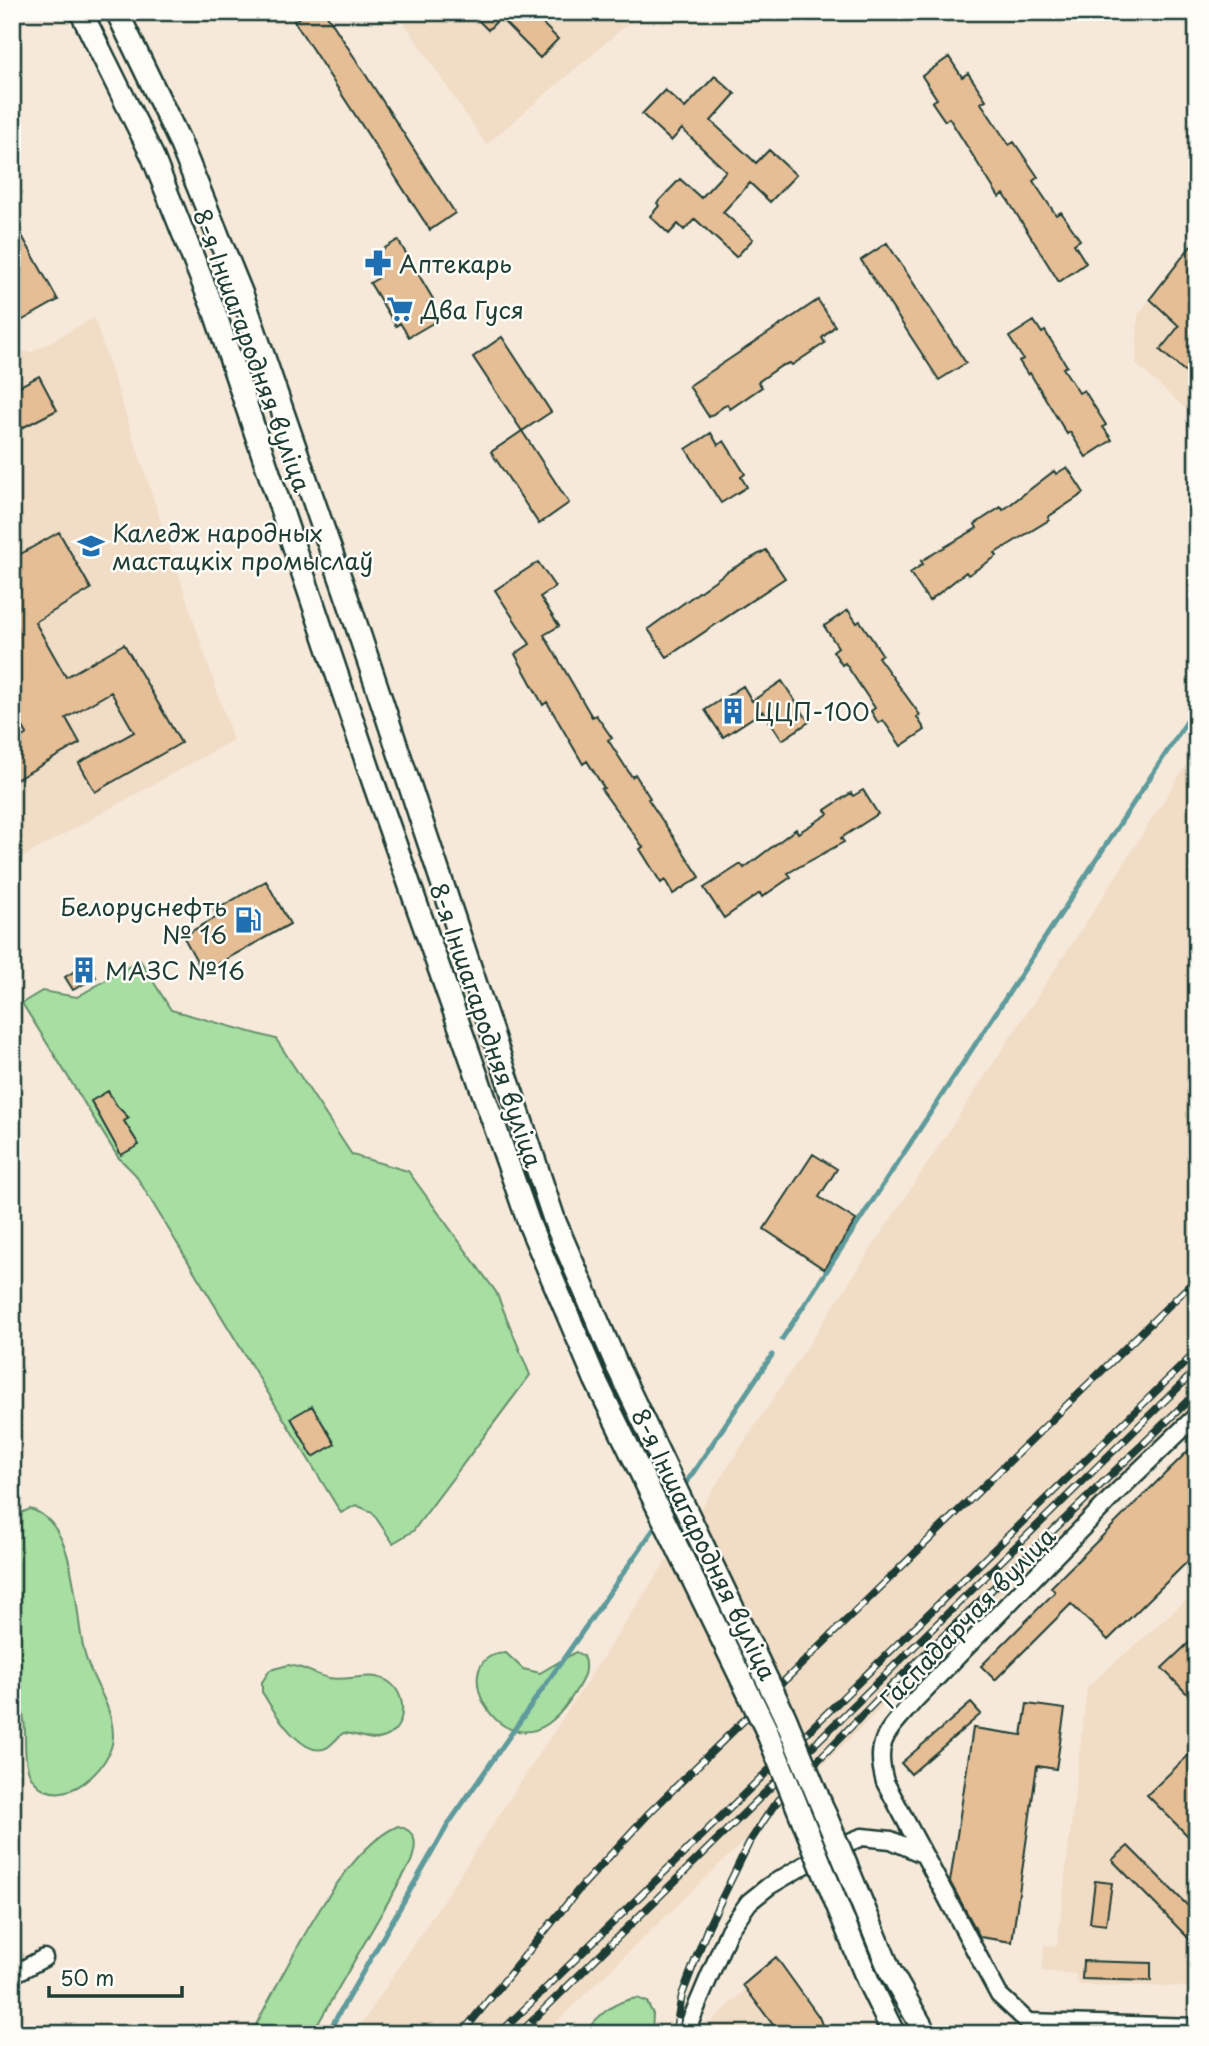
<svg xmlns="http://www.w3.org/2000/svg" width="1209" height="2046" font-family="'Playpen Sans',sans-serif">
  <rect width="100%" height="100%" fill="#f6e9da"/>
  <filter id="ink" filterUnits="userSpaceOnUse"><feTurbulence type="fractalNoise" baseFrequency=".0143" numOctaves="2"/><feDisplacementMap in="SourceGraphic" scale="14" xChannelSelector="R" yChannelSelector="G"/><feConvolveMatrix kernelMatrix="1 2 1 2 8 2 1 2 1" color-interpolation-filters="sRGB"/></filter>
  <g filter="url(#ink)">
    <path fill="#f1dcc6" d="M397,12H642L486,145Z
      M1197,238V419L1136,364L1138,315Z
      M94,318L233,740L12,863V351L32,352Z
      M1197,748V1403L544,2034H355L1102,898Z
      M1197,1591V1987L1079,1985L1075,1974L1042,1971L1044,1945L1057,1946L1087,1687Z
      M776,1957L819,2017L826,2034H707V2026L746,1989L743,1985Z"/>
    <path fill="#a7dea2" stroke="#638e6b" stroke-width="2" d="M140,960L171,1010L276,1039L352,1155L408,1171L496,1292L530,1375L413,1531L393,1543L372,1512L356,1505L341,1513L135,1174L118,1157L22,1003L42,991L77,997Z
      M30,1509C78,1523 74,1611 84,1651C91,1681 113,1704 113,1736C113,1768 62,1813 35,1782C17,1762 32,1728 19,1705L12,1703V1599C18,1579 12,1541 12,1517Z
      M576,1652L583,1656C590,1672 579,1686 570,1700C508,1792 437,1654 506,1653L523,1669L540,1673Z
      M288,1665C303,1666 314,1675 329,1678C349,1682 370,1670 389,1682C411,1697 405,1739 375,1739C364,1739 354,1733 343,1733C338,1737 332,1745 326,1748C302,1759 272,1709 262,1692V1682L270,1670Z
      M398,1826C418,1831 417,1845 411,1862L312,2034H251C282,1978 340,1850 398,1826Z
      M637,1998L647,2002L653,2014L652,2034H584C598,2015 614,2001 637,1998Z"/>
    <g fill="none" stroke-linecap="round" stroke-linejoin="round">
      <path stroke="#5e9b9c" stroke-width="5" d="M782,1339L1197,706
        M682,1489L772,1355
        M327,2034L449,1823L658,1523"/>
    </g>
    <path fill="#e5be96" stroke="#1f3d34" stroke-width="2" d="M308,12H325L455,213L430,230L294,21Z
      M470,12H531L558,39L540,58L500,18L488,30Z
      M949,57L962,77L968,73L986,100L981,103L1009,145L1014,142L1038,177L1033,181L1056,215L1061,212L1080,240L1074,244L1086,263L1059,282L1004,194L999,197L949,118L945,121L932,102L937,99L922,76Z
      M715,76L735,94L711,121L756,163L769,150L796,175L770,202L750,183L723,212L753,239L736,257L695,219L684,230L678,224L669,234L650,216L659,206L657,203L680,179L701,198L726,171L682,129L671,141L642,114L665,90L685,108Z
      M12,218L58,300L21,321L12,305Z
      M1197,238V382L1160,350L1179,326L1150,299Z
      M398,240L433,299L428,302L438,320L409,337L400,323L396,326L370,283L380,277L368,258Z
      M887,243L966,363L939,380L861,260Z
      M818,300L835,326L822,338L825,343L792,365L790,363L781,366L758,382L762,387L730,409L727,404L709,417L689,386Z
      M1034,321L1042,333L1045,331L1067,366L1063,368L1079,393L1084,390L1106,425L1103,427L1112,440L1086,457L1070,432L1067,434L1030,373L1028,375L1019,361L1023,359L1009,337Z
      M502,337L551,412L522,431L473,357Z
      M39,376L57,410L12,433V390Z
      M522,431L569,503L539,524L491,452Z
      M711,433L718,445L724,441L745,474L741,477L747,487L721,503L686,449Z
      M1067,467L1084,493L1048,517L1049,520L995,553L997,556L968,575L966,572L929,601L910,573L923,564L921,561L977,528L975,524L1001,507L1003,510L1054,471L1056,474Z
      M59,532L91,589L35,622L66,677L124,644L181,743L95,792L79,763L134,732L111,692L66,718L80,743L12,782V743L27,734L12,708V559Z
      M766,550L785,578L667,657L648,629L728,571Z
      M538,562L555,587L540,597L559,626L544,635L592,717L596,715L612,738L608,740L632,777L635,774L650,798L648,799L700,877L673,894L665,880L661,883L640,849L643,847L601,789L604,788L587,761L583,764L547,702L543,705L515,654L530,644L495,590Z
      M848,610L857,623L860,621L882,654L878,657L920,715L917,717L925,730L901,746L883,720L878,723L871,711L875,708L845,663L842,665L833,651L838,647L824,626Z
      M782,681L809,722L782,740L763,711L723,737L705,710L743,686L752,701Z
      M863,790L878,814L841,838L844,842L788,873L791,877L762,897L760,893L724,918L704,888L741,864L744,868L796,829L798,833L828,814L825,810L851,793L853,796Z
      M266,881L290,924L203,972L183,936L217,917L214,911Z
      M88,963L96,977L73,990L65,977Z
      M108,1091L117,1106L129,1118L124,1121L139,1145L121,1155L91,1101Z
      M813,1154L837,1169L819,1197L856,1220L824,1269L764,1229Z
      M312,1406L335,1444L313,1457L291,1418Z
      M1197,1442V1552L1108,1640L1071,1604L995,1680L981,1666L1055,1592L1051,1587Z
      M1197,1635V1704L1162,1668Z
      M971,1703L981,1714L911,1774L901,1763Z
      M1027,1704L1065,1709L1056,1769L1037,1766L1012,1942L980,1937L950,1882L973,1728L1022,1735Z
      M1197,1747V1845L1147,1795Z
      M1128,1846L1197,1915V1947L1112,1860Z
      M1095,1881L1112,1883L1106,1925L1090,1923Z
      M776,1957L819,2017L826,2034H780L743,1985Z
      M1083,1961L1151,1963V1981L1082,1979Z"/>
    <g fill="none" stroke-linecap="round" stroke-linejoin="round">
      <g stroke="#1f3d34" stroke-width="21">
        <path id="minor" d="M1197,1415L1118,1491L914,1701C888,1732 873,1740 885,1782L999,1995L1028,2022L1197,2027
          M12,1975L44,1958
          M685,2034L729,1930L749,1902L769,1886L832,1849L862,1837L891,1840L920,1853"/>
      </g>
      <g stroke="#1f3d34" stroke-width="26">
        <path id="secondary" d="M81,12L152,155L215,313L374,784L530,1226L595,1379
          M117,12L179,140L243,297L349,603L555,1222L618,1368
          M890,1971L926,2034
          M868,1981L894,2034"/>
      </g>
      <use href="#minor" stroke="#fdfcf7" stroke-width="16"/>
      <use href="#secondary" stroke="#fdfcf7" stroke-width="21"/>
      <g stroke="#1f3d34" stroke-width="8">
        <path id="rail" d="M461,2034L580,1888L650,1812L1197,1278
          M499,2034L1197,1351
          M519,2034L1197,1369
          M675,2034L682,1995L708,1927L749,1843L774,1805L876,1701L1197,1392"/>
      </g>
      <use href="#rail" stroke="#fdfcf7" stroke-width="5" stroke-dasharray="16" stroke-linecap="butt"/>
      <g stroke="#1f3d34" stroke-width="26" stroke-linecap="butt">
        <path id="secondary-bridge" d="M618,1368L785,1717L890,1971
          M595,1379L765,1727L868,1981"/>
      </g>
      <use href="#secondary-bridge" stroke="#fdfcf7" stroke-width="21"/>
    </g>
  </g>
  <defs>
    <g id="pharmacy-bare" transform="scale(2.1)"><path d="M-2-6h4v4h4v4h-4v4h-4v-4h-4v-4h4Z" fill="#1f6fb2" stroke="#fdfcf7" stroke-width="2.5" paint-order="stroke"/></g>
    <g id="supermarket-bare" transform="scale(2.1)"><path d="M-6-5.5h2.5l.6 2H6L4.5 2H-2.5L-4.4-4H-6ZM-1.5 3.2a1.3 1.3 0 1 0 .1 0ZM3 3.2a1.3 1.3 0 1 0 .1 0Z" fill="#1f6fb2" stroke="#fdfcf7" stroke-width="2.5" paint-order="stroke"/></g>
    <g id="university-bare" transform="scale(2.1)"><path d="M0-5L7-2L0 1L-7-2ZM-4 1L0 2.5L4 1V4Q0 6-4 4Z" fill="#1f6fb2" stroke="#fdfcf7" stroke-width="2.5" paint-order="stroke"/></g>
    <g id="building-bare" transform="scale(2.1)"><path d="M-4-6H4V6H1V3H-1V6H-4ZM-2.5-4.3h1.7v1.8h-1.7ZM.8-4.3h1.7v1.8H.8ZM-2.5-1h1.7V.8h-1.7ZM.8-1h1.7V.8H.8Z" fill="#1f6fb2" stroke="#fdfcf7" stroke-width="2.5" paint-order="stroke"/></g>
    <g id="fuel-bare" transform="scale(2.1)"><path d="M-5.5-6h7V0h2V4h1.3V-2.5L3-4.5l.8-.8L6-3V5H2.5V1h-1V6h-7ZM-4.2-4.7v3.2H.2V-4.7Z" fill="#1f6fb2" stroke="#fdfcf7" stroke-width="2.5" paint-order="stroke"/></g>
  </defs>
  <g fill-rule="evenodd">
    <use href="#pharmacy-bare" x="378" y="263"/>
    <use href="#supermarket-bare" x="400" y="309"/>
    <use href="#university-bare" x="91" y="546"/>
    <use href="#building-bare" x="733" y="711"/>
    <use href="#fuel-bare" x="248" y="920"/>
    <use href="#building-bare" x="84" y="970"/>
  </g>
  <g text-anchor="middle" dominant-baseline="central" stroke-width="5" stroke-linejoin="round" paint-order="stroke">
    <g font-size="24" fill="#1f3d34" stroke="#fdfcf7" text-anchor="start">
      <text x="399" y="263">Аптекарь</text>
      <text x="421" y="309">Два Гуся</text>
      <text x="112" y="532">Каледж народных<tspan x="112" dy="28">мастацкіх промыслаў</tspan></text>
      <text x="754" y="711">ЦЦП-100</text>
      <text x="227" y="906" text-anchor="end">Белоруснефть<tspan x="227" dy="28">№ 16</tspan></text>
      <text x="105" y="970">МАЗС №16</text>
    </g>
    <g font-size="24" fill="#1f3d34" stroke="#fdfcf7">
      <text transform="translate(253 350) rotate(70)">8-я Іншагародняя вуліца</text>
      <text transform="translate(487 1025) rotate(71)">8-я Іншагародняя вуліца</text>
      <text transform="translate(705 1544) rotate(64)">8-я Іншагародняя вуліца</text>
      <text transform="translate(967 1617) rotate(-46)">Гаспадарчая вуліца</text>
    </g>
  </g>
  <rect width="1209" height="2046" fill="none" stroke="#fdfcf7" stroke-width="42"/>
  <rect x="21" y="21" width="1167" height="2004" fill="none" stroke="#1f3d34" stroke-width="2.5" filter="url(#ink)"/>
  <path d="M49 1986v10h133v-10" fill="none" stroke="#1f3d34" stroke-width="3.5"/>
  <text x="60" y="1986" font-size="21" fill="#1f3d34" stroke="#fdfcf7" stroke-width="5" paint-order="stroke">50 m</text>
</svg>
